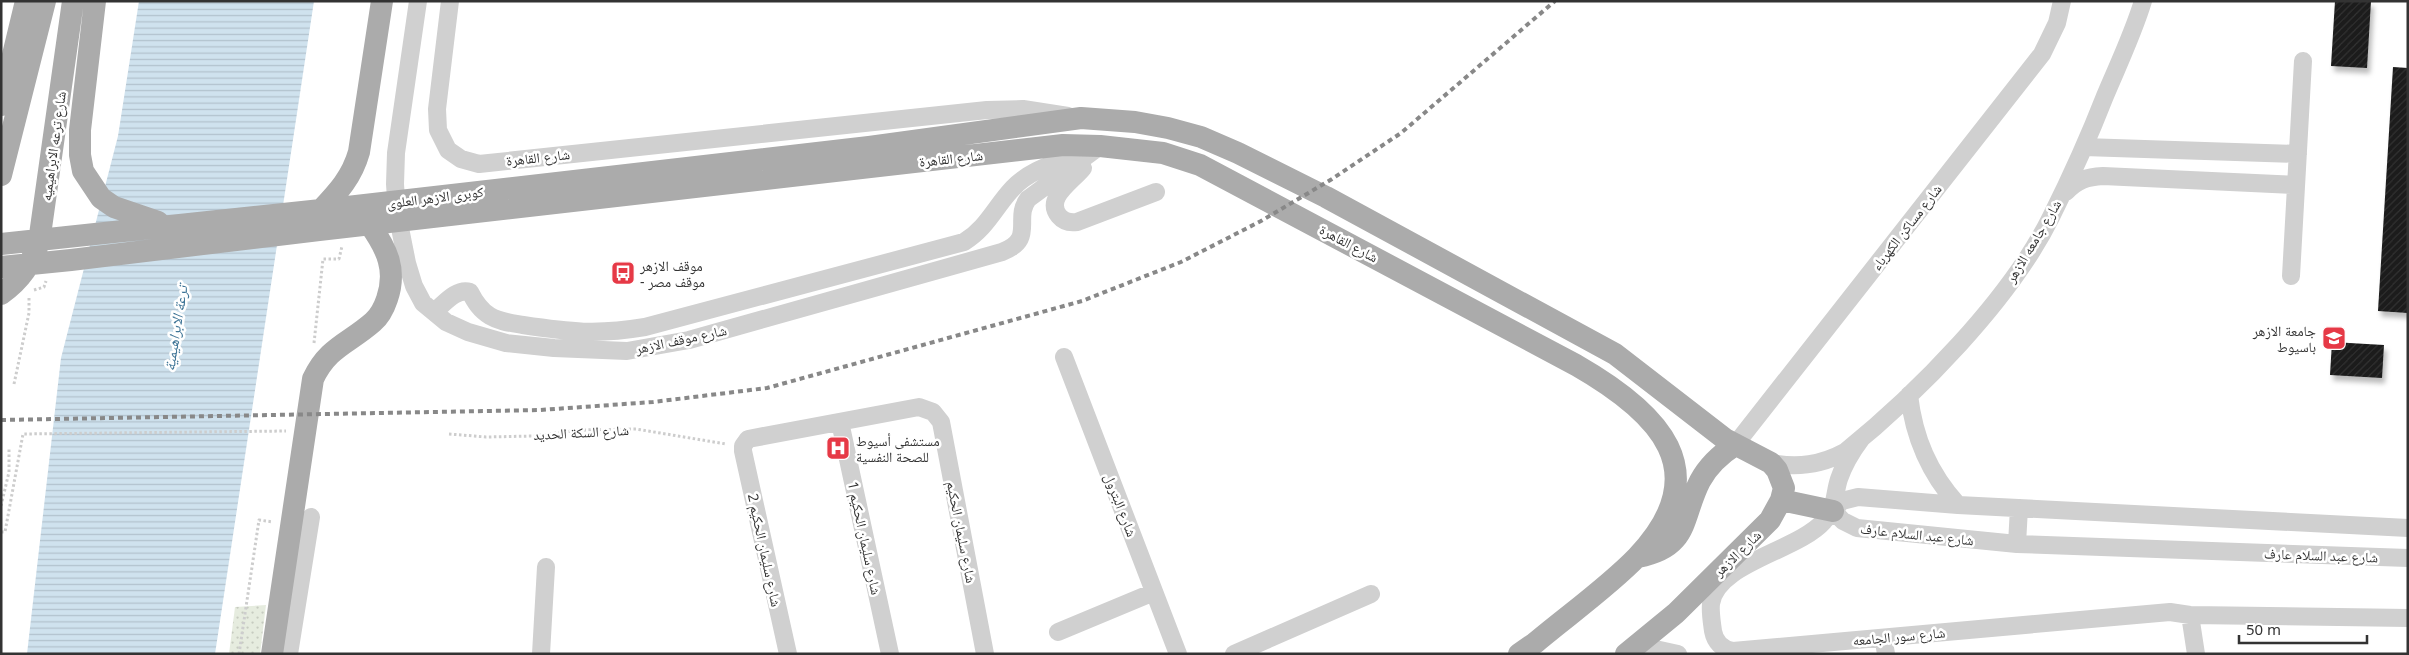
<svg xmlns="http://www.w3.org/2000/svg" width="2409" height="655" font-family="'Noto Sans','Noto Naskh Arabic',sans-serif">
  <defs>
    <pattern id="green-dots" width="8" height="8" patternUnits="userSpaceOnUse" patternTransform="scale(1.25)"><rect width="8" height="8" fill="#e6ecdf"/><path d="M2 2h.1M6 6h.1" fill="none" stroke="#c6cbc0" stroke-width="1.8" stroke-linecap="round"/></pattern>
    <pattern id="water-rules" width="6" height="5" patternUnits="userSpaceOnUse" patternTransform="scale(1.25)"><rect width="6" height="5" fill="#cfe2ee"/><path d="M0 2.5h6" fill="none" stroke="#b2c2cd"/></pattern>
    <pattern id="building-hatch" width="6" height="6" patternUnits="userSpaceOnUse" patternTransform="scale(1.25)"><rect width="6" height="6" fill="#1a1a1a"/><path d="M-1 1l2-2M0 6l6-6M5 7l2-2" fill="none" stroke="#333"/></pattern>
    <filter id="shadow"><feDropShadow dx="3" dy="5.5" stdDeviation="2.5" flood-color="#0004"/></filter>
  </defs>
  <rect width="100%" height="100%" fill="#fff"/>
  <path fill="url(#green-dots)" d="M266,605L260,654H229L235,607Z"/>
  <path fill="url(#water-rules)" d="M139,1H314L215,654H27L61,358L118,136Z"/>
  <path fill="url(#building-hatch)" filter="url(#shadow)" d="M2335,1H2371L2367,68L2331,66Z
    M2393,67L2408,68V313L2378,311Z
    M2332,342L2384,345L2382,378L2330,375Z"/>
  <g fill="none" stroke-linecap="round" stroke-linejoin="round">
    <path stroke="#cdcdcd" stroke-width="3" stroke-dasharray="2.5 2.5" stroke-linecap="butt" d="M34,290L44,287L46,281
      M314,343L323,259H339L342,246
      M14,384L29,313V296
      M449,434L486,437L534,436L579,430L636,429L726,444
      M1,506L9,472V448
      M1,532H5L23,434L286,431
      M239,654L259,520L273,522"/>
    <path stroke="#d0d0d0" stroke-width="18" d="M418,1L396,153L395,184L397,213L407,263L414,286L423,303L446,322L468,332L506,343L554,348L627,351L689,340L1002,252C1036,239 1013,219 1028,199L1100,146
      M450,1L437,109L438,130L448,150L461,159L479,164L987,110L1023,109L1068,116
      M2084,147L2298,154
      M1083,168C1073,181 1044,198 1059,216C1064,222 1070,223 1077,222L1156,192
      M2066,192C2077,180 2087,177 2103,176L2296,185
      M2291,276L2303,61
      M434,312C444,304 456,288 470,292C475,302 480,310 490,316C500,322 511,323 523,325C570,332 597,335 645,327L964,242C987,228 995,207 1013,188C1031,169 1057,163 1081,153
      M1064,357L1178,654
      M1909,395C1914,438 1929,473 1958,505
      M840,422L890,654
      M1861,439C1852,451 1844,464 1839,479C1834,494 1836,509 1824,521C1798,551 1716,563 1711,604C1710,612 1712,623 1713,631C1715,642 1722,649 1733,651L2170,612L2190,615L2408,618
      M1735,445L2042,54L2057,23L2062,1
      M1771,463C1798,468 1821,465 1845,452C1917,394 2010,300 2051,217C2071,177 2089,137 2105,96C2118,65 2133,34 2143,1
      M2408,528L1958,505L1858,497L1842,501L1833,511L1843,521L1857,528L2017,544L2408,558
      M2017,544L2019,508
      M2190,615L2196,654
      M1058,632L1154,592
      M1637,645L1678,654
      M1885,648L1886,654
      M289,654L311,517
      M541,654L546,567
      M788,654L743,451V446L748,439L919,407L933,412L941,422L985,654
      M1234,654L1371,594"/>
    <path stroke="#ababab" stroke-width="22" d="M95,1L80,130V155L83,171L101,198L114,207L158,222
      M1,105L26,1
      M1,175L45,1
      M321,210C338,192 352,177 359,152L382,1
      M1,244L321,210L869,147L1081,118L1135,122L1168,128L1201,137L1238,153L1326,197L1615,354L1725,439L1771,463L1777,470L1784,488L1781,500L1770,520L1676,613L1626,654
      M1,267L71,260L319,230L1063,145L1100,146L1163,153L1200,165L1576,365C1658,412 1719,471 1637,557C1608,587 1567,616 1535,643L1519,654
      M1,294C21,280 31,264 39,242L73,1
      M1781,500L1833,511
      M1638,557C1690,547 1681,518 1700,481C1708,466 1721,454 1735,445
      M272,654L313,379C328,347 348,344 373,322C380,316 384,308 387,299C397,270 387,249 370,225"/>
    <path stroke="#888" stroke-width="4" stroke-dasharray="5 4" stroke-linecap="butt" d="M1,420L540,410L653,402L767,388L1082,301L1181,262L1261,221L1332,179L1401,133L1555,1"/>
  </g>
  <defs>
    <g id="bus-square" transform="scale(1.25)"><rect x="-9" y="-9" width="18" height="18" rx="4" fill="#e63946" stroke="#fff"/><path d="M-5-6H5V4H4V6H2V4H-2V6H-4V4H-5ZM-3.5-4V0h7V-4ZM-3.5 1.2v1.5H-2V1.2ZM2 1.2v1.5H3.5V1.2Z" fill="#fff"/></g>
    <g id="university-square" transform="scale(1.25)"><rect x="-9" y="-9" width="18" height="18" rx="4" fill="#e63946" stroke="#fff"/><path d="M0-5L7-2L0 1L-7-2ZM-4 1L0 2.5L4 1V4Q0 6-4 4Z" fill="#fff"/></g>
    <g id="hospital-square" transform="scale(1.25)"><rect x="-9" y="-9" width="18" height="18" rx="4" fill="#e63946" stroke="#fff"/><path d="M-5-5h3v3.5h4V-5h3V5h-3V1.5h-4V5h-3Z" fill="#fff"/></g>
  </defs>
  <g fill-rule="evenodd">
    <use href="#bus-square" x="623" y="273"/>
    <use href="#university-square" x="2334" y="338"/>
    <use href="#hospital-square" x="838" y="448"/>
  </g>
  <g text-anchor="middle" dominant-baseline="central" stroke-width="5" stroke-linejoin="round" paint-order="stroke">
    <g font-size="14" fill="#333" stroke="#fff">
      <text transform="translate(53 146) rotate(-82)">شارع ترعه الابراهيميه</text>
      <text transform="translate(538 157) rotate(-6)">شارع القاهرة</text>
      <text transform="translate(951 158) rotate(-6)">شارع القاهرة</text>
      <text transform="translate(435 197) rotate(-7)">كوبرى الازهر العلوى</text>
      <text transform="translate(1906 227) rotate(-52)">شارع مساكن الكهرباء</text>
      <text transform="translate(2033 241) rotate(-59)">شارع جامعه الازهر</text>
      <text transform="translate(1349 243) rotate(28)">شارع القاهرة</text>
      <text transform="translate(681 339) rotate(-12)">شارع موقف الازهر</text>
      <text transform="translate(581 432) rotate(-3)">شارع السكة الحديد</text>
      <text transform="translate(1121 505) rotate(69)">شارع البترول</text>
      <text transform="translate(962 532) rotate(79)">شارع سليمان الحكيم</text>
      <text transform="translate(1917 534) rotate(6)">شارع عبد السلام عارف</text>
      <text transform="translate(865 538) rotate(78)">شارع سليمان الحكيم 1</text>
      <text transform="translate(765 550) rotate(78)">شارع سليمان الحكيم 2</text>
      <text transform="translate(1737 553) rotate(-44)">شارع الازهر</text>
      <text transform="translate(2321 555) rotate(2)">شارع عبد السلام عارف</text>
      <text transform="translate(1899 636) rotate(-5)">شارع سور الجامعه</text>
    </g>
    <g font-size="14" fill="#333" stroke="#fff" text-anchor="start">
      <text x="640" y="265">موقف الازهر<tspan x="640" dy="16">- موقف مصر</tspan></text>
      <text x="2316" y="330" text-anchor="end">جامعة الازهر<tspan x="2316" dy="16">باسيوط</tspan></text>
      <text x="856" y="440">مستشفى أسيوط<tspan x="856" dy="16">للصحة النفسية</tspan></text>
    </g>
    <g font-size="15" font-style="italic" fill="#3f7597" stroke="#fff">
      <text transform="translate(175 328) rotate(-81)">ترعة الابراهيمية</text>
    </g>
  </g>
  <rect width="2409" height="655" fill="none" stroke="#333333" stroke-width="5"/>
  <path d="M2239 635v8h128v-8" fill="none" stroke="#333333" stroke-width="2.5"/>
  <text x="2246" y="635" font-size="15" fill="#333333" stroke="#ffffff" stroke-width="4" paint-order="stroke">50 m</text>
</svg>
